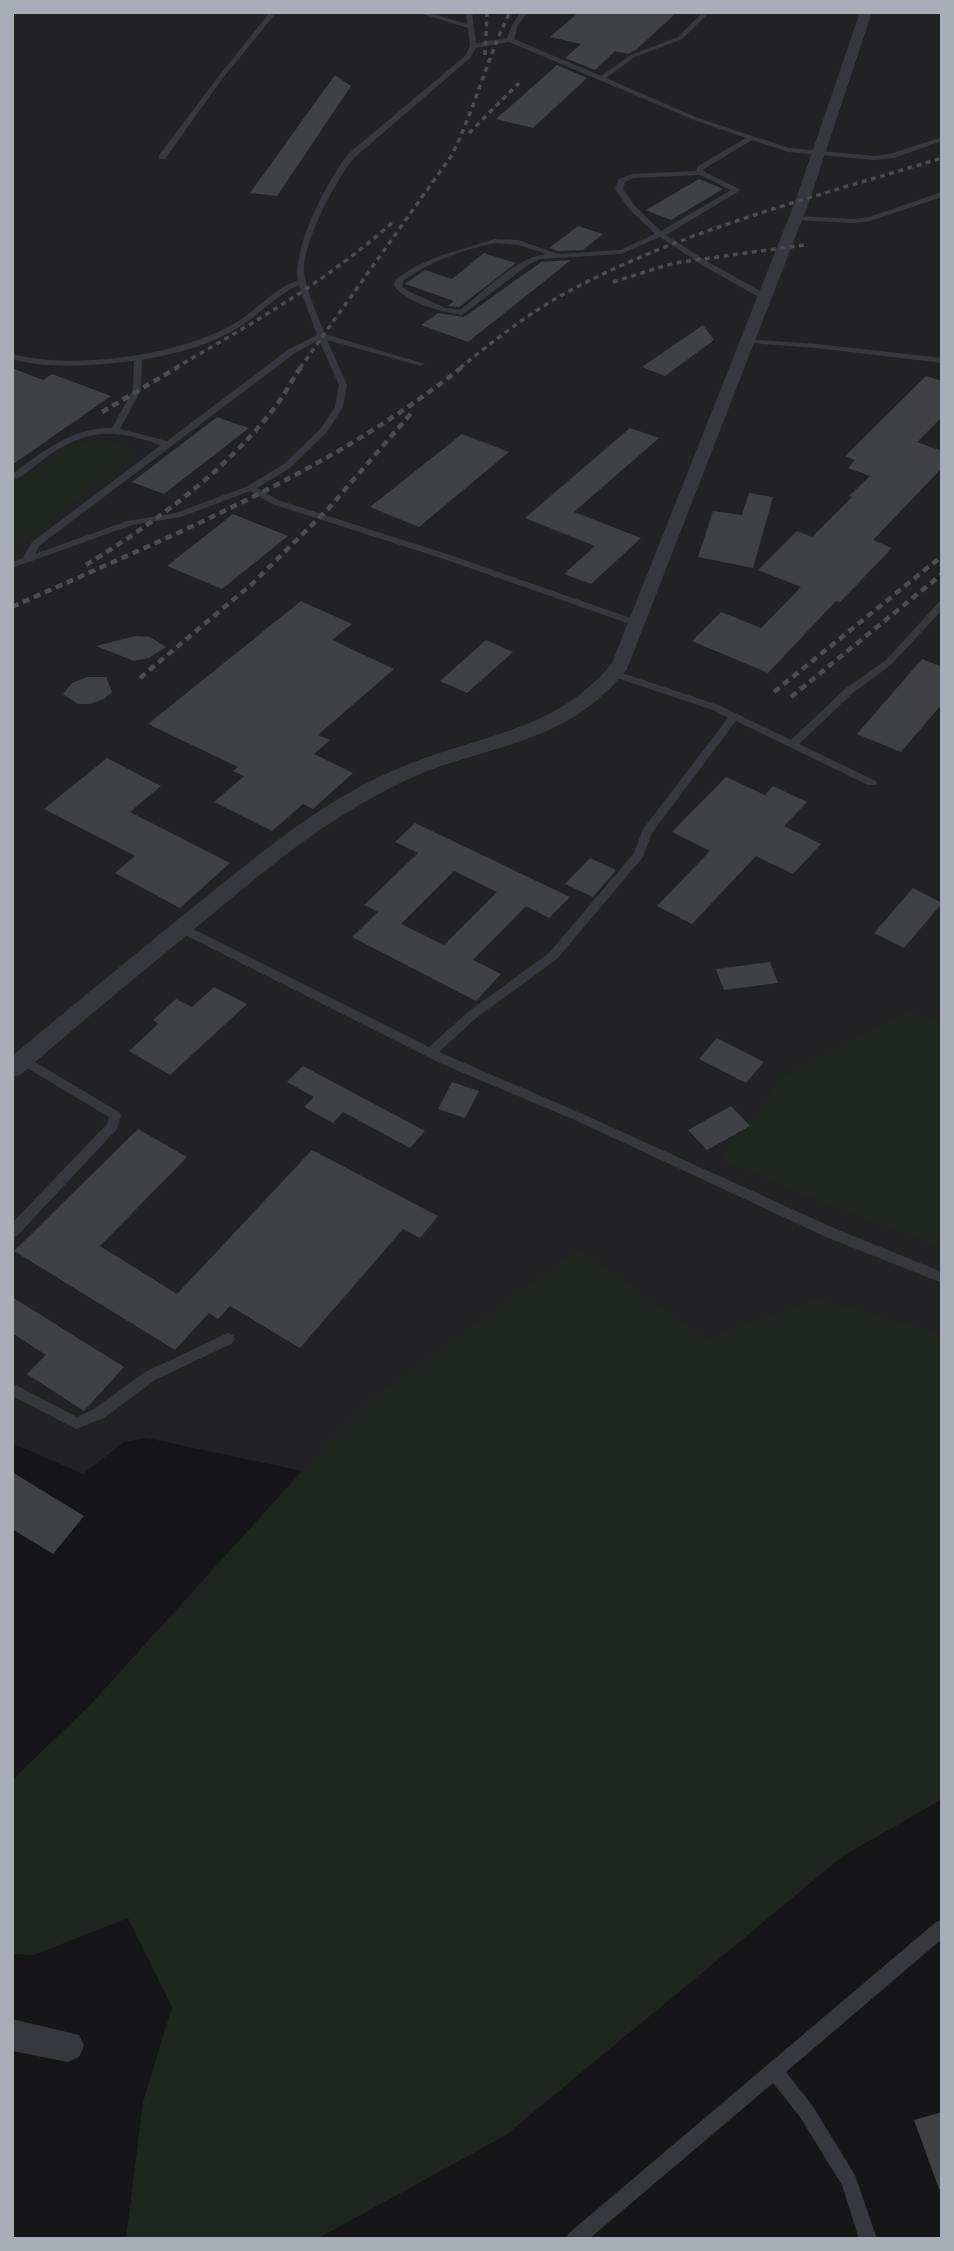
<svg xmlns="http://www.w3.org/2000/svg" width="954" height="2251" font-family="Montserrat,sans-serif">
  <rect width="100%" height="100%" fill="#161618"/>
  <path fill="#222225" d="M12,12H942V1607L147,1438L124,1442L83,1474L12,1443Z"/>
  <path fill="#1e261f" d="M96,439C111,440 123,445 134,454L132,459L12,550V486L65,448Z
    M907,1012L942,1022V1248L808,1197L720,1159L784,1076Z
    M579,1249L706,1339L818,1298L942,1334V1799L843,1856L506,2135L317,2239H126L143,2102L172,2007L128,1918L34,1955L12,1954V1780L90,1705L360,1407Z"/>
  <path fill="#404145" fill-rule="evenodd" d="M579,12H677L636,50L628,54L615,51L595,70L565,58L581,44L550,37Z
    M557,65L587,78L533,128L496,119Z
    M335,75L351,86L277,196L250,193Z
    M699,179L723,189L671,220L646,210Z
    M578,226L603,234L583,250L558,251L549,248Z
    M484,253L516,263L459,307L448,306L454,301L405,284L425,270L452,279Z
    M571,260L468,342L421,325L438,313L464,317L541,262Z
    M703,325L714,340L665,376L642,367Z
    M12,368L43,380L52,374L111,396L12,465Z
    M926,376L942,381V417L917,442L942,451V468L873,540L892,548L840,602L836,601L768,673L692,641L721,612L761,628L801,587L758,570L797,531L812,537L852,497L849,496L870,476L848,468L855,460L845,456Z
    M217,417L249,428L164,494L132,482Z
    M630,428L659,438L574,512L641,538L591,584L564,574L595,546L525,518Z
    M462,434L509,452L419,527L370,507Z
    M749,493L773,497L753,568L698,557L713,511L742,515Z
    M233,514L288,536L222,589L167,566Z
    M301,601L352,624L332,640L394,669L318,735L330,740L314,754L353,773L313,809L303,804L272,831L214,802L244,776L233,771L238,767L148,724Z
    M135,636L150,637L166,647L149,658L134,661L96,646Z
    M486,640L513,652L467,693L440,681Z
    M922,659L942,667V704L901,752L857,734Z
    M87,677H106L112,692L104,699L90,704H78L63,694L72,683Z
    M107,758L161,786L130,812L230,863L180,908L115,873L135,856L44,809Z
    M726,777L765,795L773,786L807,802L784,826L821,844L793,874L756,856L692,924L657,906L710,851L672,832Z
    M415,823L570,897L549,918L526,906L473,960L501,974L476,1001L352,937L378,912L364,905L418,853L395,842ZM454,871L497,892L444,945L401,924Z
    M590,858L616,870L593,897L565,884Z
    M913,888L942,903L904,948L874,933Z
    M770,962L778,983L724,990L716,969Z
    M214,987L247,1004L170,1075L129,1051L158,1024L153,1020L176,999L192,1007Z
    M717,1038L764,1062L746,1083L699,1059Z
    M303,1066L425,1131L410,1148L343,1112L333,1123L304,1107L314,1097L287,1082Z
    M452,1082L479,1091L465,1118L438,1109Z
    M731,1106L750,1126L707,1150L688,1130Z
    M138,1129L187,1157L100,1246L177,1294L312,1150L438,1216L420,1238L403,1229L300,1348L230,1306L218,1319L209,1313L175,1350L14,1251Z
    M12,1297L124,1367L84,1411L27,1374L46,1355L12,1333Z
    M12,1472L84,1516L53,1554L12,1529Z
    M942,2112V2189H939L914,2120Z"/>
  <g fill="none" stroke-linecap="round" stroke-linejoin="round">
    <path fill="#37383d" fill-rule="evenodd" d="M270,12H277L222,79L165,159H159V155L218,77Z
      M416,12H427L467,24L466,12H472L476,43L507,38L512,25L521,12H528L518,25L514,39L601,76L631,55L678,37L703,12H710L682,39L635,57L606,78L698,118L789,148L874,156L890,154L942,137V141L894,158L874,160L788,152L752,140L704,169L703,171L741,190L666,235L708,262L768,295V299H762L702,265L660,237L621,254L540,259L528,265L462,315C441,312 407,303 394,286L395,280L414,267L442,255L495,239L518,240L558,254L620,250L655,234L629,209L615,189L619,179L631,174L696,171L698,166L746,138L694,120L509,42L476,48L470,58L354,158C335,181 306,237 304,266C303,285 318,316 325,334L425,364L421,366L327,340L347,385L343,407L327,432L290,468L257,488L278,500L450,555L639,621V625H633L444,559L272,504L250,491L181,517L132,525L12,568V562L23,558L32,542L161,445C114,430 91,427 48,456C37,464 25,475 12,481V474C43,452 72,427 112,428L133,390L134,361C95,365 50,370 12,359V354C74,370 176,356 232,325C255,312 272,290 298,280C293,245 327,182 348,154L465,56L470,46L468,28ZM700,175L731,190L661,231L635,206L623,189L625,182L633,178ZM495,243L518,245L547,254C518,256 483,292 460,310L446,308L406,290L402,286L403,281C429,262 464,249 495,243ZM299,285L317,335L289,349L167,441L120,429L141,390L142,360C176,354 211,345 241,326C261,313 277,295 299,285ZM319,340L339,385L335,407L321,428L284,464L248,486L176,513L127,521L35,554L39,546L295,353Z
      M942,192V197L870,221L854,223L796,220L792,218L796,216L854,219L869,217Z
      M746,339L817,344L942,358V363L817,348L749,343L745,341Z
      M942,601V610L891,665L854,692L799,744L876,781L877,783L876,785H868L736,721L652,833L643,857L557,959L476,1018L439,1052L585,1115L836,1229L942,1272V1283L826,1237L577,1121L442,1064L177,931L175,928L177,925H185L429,1047L468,1012L549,953L634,853L643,829L728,718L713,710L611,676V672H619L721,706L791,740L846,688L885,661L939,602Z
      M23,1055L119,1112L121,1115L117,1129L17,1236L12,1237V1223L107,1124L109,1117L19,1063L17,1060Z
      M228,1333L233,1335L235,1339L233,1343L155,1380L104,1418L76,1429L12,1396V1383L77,1417L94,1409L145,1372Z
      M942,1920V1939L786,2072L812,2105L855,2175L877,2239H859L842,2185L800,2117L773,2083L589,2239H566L569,2233L936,1922Z"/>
    <path fill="#37383d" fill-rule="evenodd" d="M860,12H872L809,202L627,669C575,735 513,742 438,767C405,779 373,796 343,815C293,846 249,884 204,921C142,972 80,1023 20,1075L12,1077V1056C72,1006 132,957 192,908C236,873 280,836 327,806C357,787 389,771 422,759C494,733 561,726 612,663L795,202Z
      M12,2019L79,2035L84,2046L79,2057L68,2062L12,2051Z"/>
    <path stroke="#4a4c52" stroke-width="3.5" stroke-dasharray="5 4.5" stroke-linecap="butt" d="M485,55L487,12
      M469,133L519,83
      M613,282L674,263L804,245
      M175,368C252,324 327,281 393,222
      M300,368L452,155C475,108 487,58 510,12
      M460,368C487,346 515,324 545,305C659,236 815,197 942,158"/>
    <path stroke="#4a4c52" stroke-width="4.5" stroke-dasharray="7 5" stroke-linecap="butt" d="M102,412L178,367
      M86,565C154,523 222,474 272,411C283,398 291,381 301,367
      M12,607C167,537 328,474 462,367
      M140,678L252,584L328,509L414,410
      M774,692L942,556
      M791,697L942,574"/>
  </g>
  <rect width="954" height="2251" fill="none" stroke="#a8adb8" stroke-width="28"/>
</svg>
